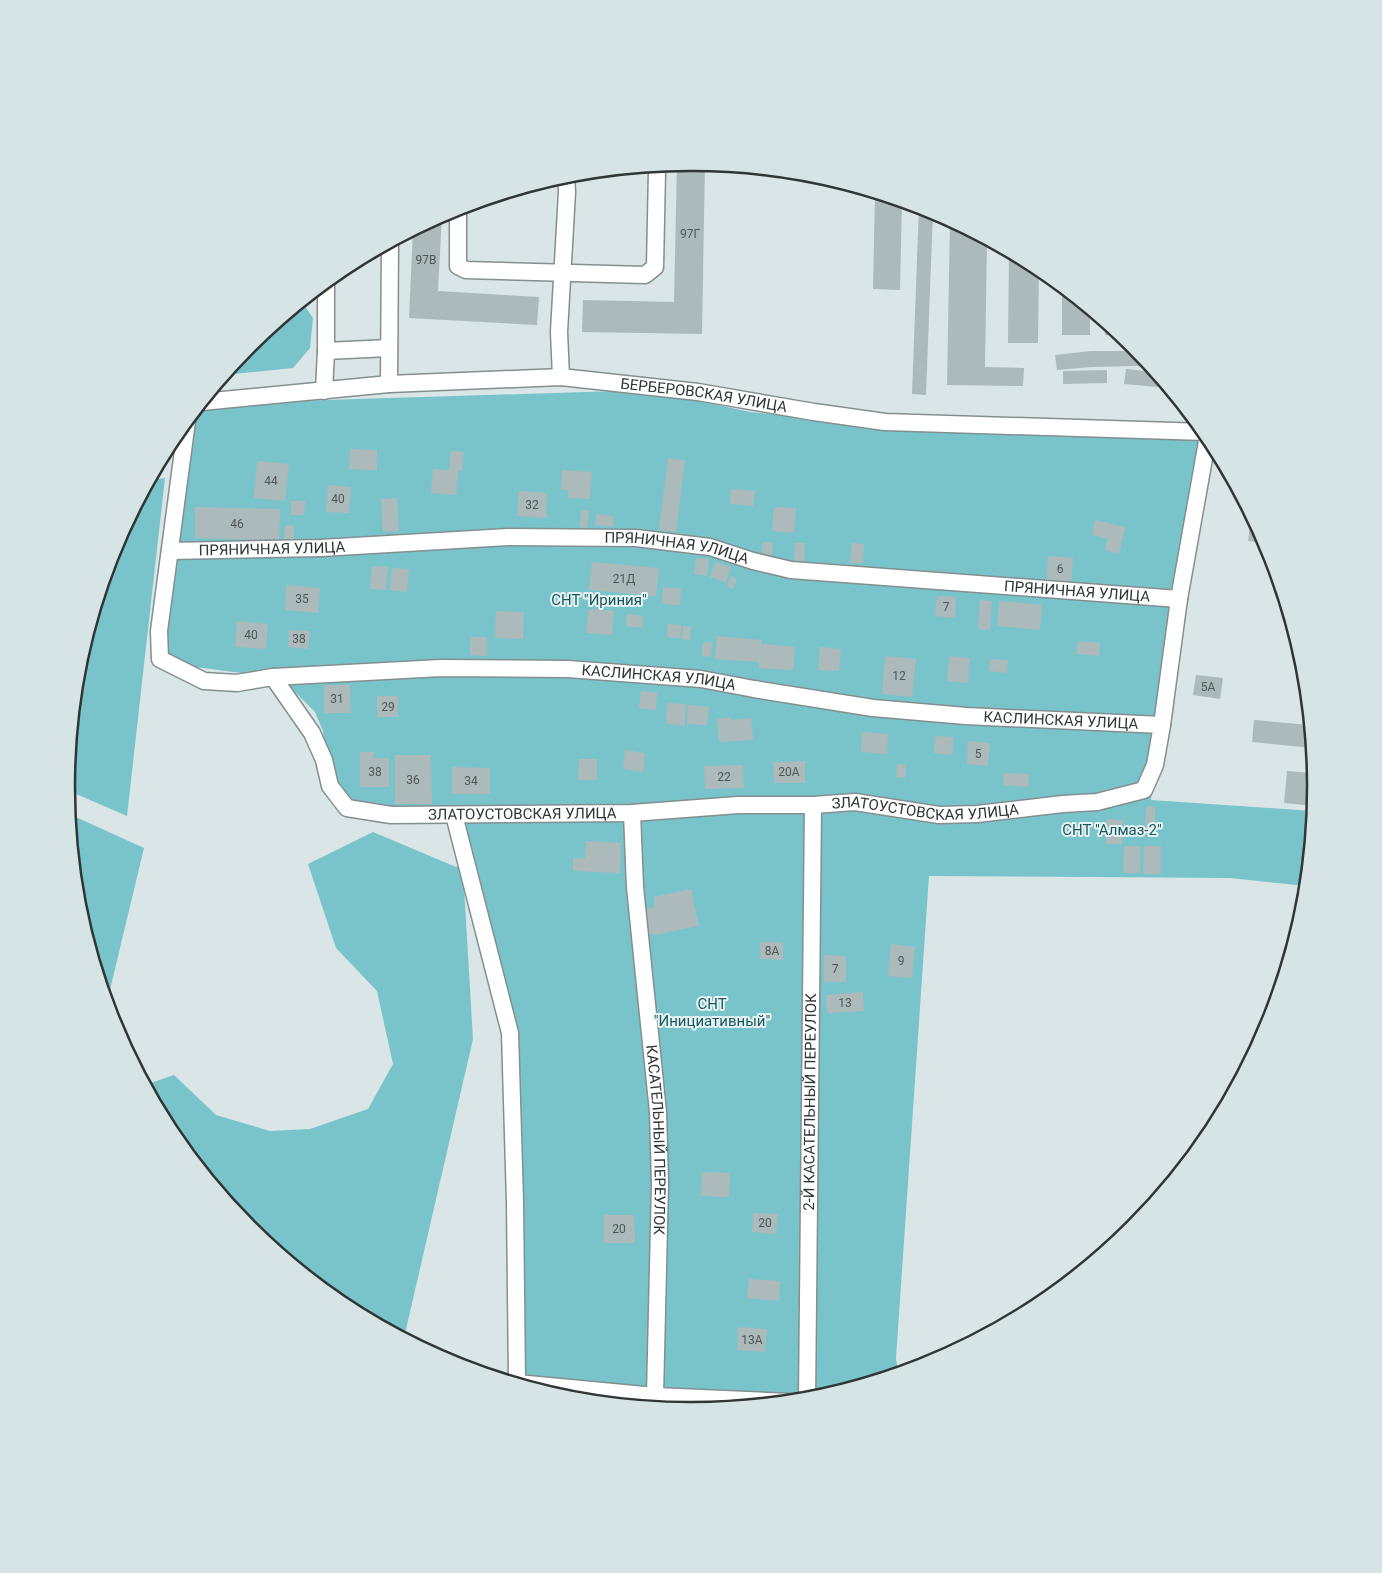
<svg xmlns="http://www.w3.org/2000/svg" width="1382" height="1573" font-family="Roboto,sans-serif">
  <rect width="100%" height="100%" fill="#d9e5e6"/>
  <path fill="#79c4cb" d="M302,302L313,318L310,348L293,368L224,375L249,345Z
    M649,390L750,412L911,429L1204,437L1152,769L1151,800L1313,811L1306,886L1230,878L929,876L896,1358L897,1366L901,1372L813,1399L691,1411L569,1399L507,1381L509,1370L505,1033L463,870L473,1039L404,1338L344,1306L249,1228L171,1133L145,1085L174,1075L216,1115L270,1131L310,1129L368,1109L393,1064L377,991L336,948L308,864L373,832L456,867L462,866L449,811L382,809L347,804L330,790L323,731L315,712L287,684L249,674L172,664L162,641L191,416L201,404Z
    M165,478L127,816L67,790L78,664L114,547L150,480Z
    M69,814L144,848L108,998L106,1000L78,908Z"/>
  <path fill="#adbabb" d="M691,162L705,163L702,334L582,332L583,300L674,302L677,163Z
    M875,193L902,201L900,290L873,289Z
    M919,206L933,211L926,395L912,394Z
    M442,214L438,291L539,297L537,325L409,318L413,230Z
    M950,220L987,240L985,367L1024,368L1023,386L947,385Z
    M1009,251L1039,268L1038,343H1008Z
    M1062,287L1090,309V335H1062Z
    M1105,322L1121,335H1105Z
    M1091,351H1138L1152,368L1138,366L1092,367L1057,370L1055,355Z
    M1126,369L1155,372L1168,388L1124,384Z
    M1107,370V383L1063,384V371Z
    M350,449L377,450V470L349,469Z
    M451,451L464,452L462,471H458L456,495L431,493L433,469L449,470Z
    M668,458L685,460L676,532L659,530Z
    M257,461L289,464L285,501L254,498Z
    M562,470L592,472L590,499L568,498V490H561Z
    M328,485L351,487L349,513L326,512Z
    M731,489L755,491L753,506L730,504Z
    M519,491L547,493L546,518L517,516Z
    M397,498L399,531L383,532L381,499Z
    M291,501H305L304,515H291Z
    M195,507L280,509L279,540L195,538Z
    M774,507L796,508L794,533L772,531Z
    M581,510H589L587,528L580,527Z
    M596,514L614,516L613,527L595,525Z
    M1251,515L1257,527L1266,543L1248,541Z
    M1095,520L1125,527L1119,554L1105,550L1107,538L1092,535Z
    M285,525L294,526V541L284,540Z
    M763,542L773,543L772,559L761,558Z
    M795,543H805L804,562H794Z
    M852,543L864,544L863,563H850Z
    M1048,556L1073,558L1071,582L1046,580Z
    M696,558L709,559L707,576L694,574Z
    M592,562L659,568L656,596L589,590Z
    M715,562L731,567L726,583L710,577Z
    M372,566L388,567L386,590L370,589Z
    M392,568L409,569L407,592L390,590Z
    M731,576L737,579L733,589L727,586Z
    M286,585L320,588L318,613L285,610Z
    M663,587L681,589L680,605L662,604Z
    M937,596L956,597L955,618L935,616Z
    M980,600L992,601L990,630L978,629Z
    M999,601L1042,605L1040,630L997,626Z
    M589,609L614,611L612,635L586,633Z
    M496,611L524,612L523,639L495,638Z
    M627,614L643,616L642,628L626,626Z
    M237,621L268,624L266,649L235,647Z
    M668,624L682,625L680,638L667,637Z
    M683,626L691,627L690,640L682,639Z
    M289,630L310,631L308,649L288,647Z
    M717,636L761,640V644L795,647L793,670L759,668V662L715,659Z
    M470,637H487V656L470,655Z
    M1078,641L1100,643L1099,656L1076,654Z
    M703,642H712L711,657L702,656Z
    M820,647L841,649L839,671L818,670Z
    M885,656L916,659L912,697L882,694Z
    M949,656L970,658L968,683L947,681Z
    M990,659L1008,660L1007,673L989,671Z
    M1196,675L1223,678L1220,699L1193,695Z
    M324,685H350L351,713H324Z
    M641,691L657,693L656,710L639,708Z
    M377,696H398V717H377Z
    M667,703L686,704L685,726L666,724Z
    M688,705L709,707L707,725L687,724Z
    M730,717L731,720L751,718L753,740L719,742L717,719Z
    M1254,720L1310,725L1312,748L1252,742Z
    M862,732L888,734L887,754L861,752Z
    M935,736L954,737L952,755L934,753Z
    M968,741L990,743L988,766L967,764Z
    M625,750L645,753L643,772L623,769Z
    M360,752H374V758H389V787H360Z
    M395,755H431L432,804H395Z
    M579,759H597V780H578Z
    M805,761V783H774L773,762Z
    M897,764L906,765L905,778L896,777Z
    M743,765L744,788L705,789L704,766Z
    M452,767L490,768V794H452Z
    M1287,771L1314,773L1316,787L1314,806L1284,803Z
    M1004,773L1029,774L1028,787L1003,785Z
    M1146,806L1155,807V830H1145Z
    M1106,819L1123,820L1122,844H1106Z
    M586,841L621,843L620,873L573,871V858H585Z
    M1124,846H1140V873H1123Z
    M1144,846H1161V874H1143Z
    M691,889L699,926L654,935L653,933L645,935L640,910L654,907V897Z
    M760,942H783V960L760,959Z
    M891,944L915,947L912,978L888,976Z
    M824,955L846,956V982H824Z
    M863,992L864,1011L827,1013L826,995Z
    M702,1172L730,1173L729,1197L701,1196Z
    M753,1213L778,1214L776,1234L752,1232Z
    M604,1215H634L635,1243H604Z
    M749,1279L780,1281L779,1301L747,1298Z
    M738,1327L767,1329L765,1352L737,1350Z"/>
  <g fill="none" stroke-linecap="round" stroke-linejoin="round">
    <g stroke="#838f90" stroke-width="19">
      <g id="minor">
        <path d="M458,208V266L466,270L645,275L655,267L657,171L654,165"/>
        <path d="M326,351L389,348"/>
        <path d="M561,377L559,332L567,192L566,175"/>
        <path d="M389,384L390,242"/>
        <path d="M324,391L326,351V281"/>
        <path id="s1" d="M202,402L389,384L561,377L698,392L814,412L885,422L1205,432"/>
        <path id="s2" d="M187,421L159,631L160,659L204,681L237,683L273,677L441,668L568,669L701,679L754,689L873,708L966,716L1162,725"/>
        <path id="s3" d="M170,551L321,548L508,537L636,538L710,547L753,561L791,570L1179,599"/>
        <path id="s4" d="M273,677L312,733L324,760L330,786L347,808L391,815L632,813L738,805H813L855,802L939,815L977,814L1063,804L1097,802L1144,790L1155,765L1162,725L1179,599L1208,436"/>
        <path id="s5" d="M632,813L635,887L658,1112L660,1183L655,1396L653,1407"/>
        <path d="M454,815L510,1033L515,1202L517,1383L655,1396L789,1402"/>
        <path id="s6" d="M807,1400L813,805"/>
      </g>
    </g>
    <use href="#minor" stroke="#fff" stroke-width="16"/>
  </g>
  <g text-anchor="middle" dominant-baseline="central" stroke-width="4" stroke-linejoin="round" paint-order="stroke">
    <g font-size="12" fill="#4f5657">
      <text x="690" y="234">97Г</text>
      <text x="426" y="260">97В</text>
      <text x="271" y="481">44</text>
      <text x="338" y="499">40</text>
      <text x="532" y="505">32</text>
      <text x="237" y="524">46</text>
      <text x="1060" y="569">6</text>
      <text x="624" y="579">21Д</text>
      <text x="302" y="599">35</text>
      <text x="946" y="607">7</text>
      <text x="251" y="635">40</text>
      <text x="299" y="639">38</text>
      <text x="899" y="676">12</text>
      <text x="1208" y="687">5А</text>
      <text x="337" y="699">31</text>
      <text x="388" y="707">29</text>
      <text x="978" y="754">5</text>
      <text x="375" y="772">38</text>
      <text x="789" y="772">20А</text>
      <text x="724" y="777">22</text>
      <text x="413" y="780">36</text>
      <text x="471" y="781">34</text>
      <text x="772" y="951">8А</text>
      <text x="901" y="961">9</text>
      <text x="835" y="969">7</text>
      <text x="845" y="1003">13</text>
      <text x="765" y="1223">20</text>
      <text x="619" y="1229">20</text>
      <text x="752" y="1340">13А</text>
    </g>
    <g font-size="15" fill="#303536" stroke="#e6f3f4">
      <text stroke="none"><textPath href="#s1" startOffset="504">БЕРБЕРОВСКАЯ УЛИЦА</textPath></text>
      <text stroke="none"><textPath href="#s3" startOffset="102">ПРЯНИЧНАЯ УЛИЦА</textPath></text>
      <text stroke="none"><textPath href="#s3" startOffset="508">ПРЯНИЧНАЯ УЛИЦА</textPath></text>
      <text stroke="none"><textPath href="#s3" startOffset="912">ПРЯНИЧНАЯ УЛИЦА</textPath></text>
      <text stroke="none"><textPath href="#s2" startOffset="745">КАСЛИНСКАЯ УЛИЦА</textPath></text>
      <text stroke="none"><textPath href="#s2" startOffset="1150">КАСЛИНСКАЯ УЛИЦА</textPath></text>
      <text stroke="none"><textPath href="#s4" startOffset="732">ЗЛАТОУСТОВСКАЯ УЛИЦА</textPath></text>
      <text stroke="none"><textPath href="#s4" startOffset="328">ЗЛАТОУСТОВСКАЯ УЛИЦА</textPath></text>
      <text stroke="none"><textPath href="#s6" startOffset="298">2-Й КАСАТЕЛЬНЫЙ ПЕРЕУЛОК</textPath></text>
      <text stroke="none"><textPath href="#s5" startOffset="328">КАСАТЕЛЬНЫЙ ПЕРЕУЛОК</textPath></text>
    </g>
    <g font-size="15" fill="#1a585d" stroke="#e6f3f4">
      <text x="599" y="600">СНТ "Ириния"</text>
      <text x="1112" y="830">СНТ "Алмаз-2"</text>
      <text x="712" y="1004">СНТ<tspan x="712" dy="17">"Инициативный"</tspan></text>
    </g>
  </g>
  <path d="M0 0H1382V1573H0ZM690 171H692A615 615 0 0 1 1307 786V787A615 615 0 0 1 692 1402H690A615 615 0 0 1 75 787V786A615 615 0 0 1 690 171Z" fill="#d7e4e5" fill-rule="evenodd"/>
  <path fill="none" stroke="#303536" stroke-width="2.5" d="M690 171H692A615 615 0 0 1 1307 786V787A615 615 0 0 1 692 1402H690A615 615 0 0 1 75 787V786A615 615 0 0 1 690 171Z"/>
</svg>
